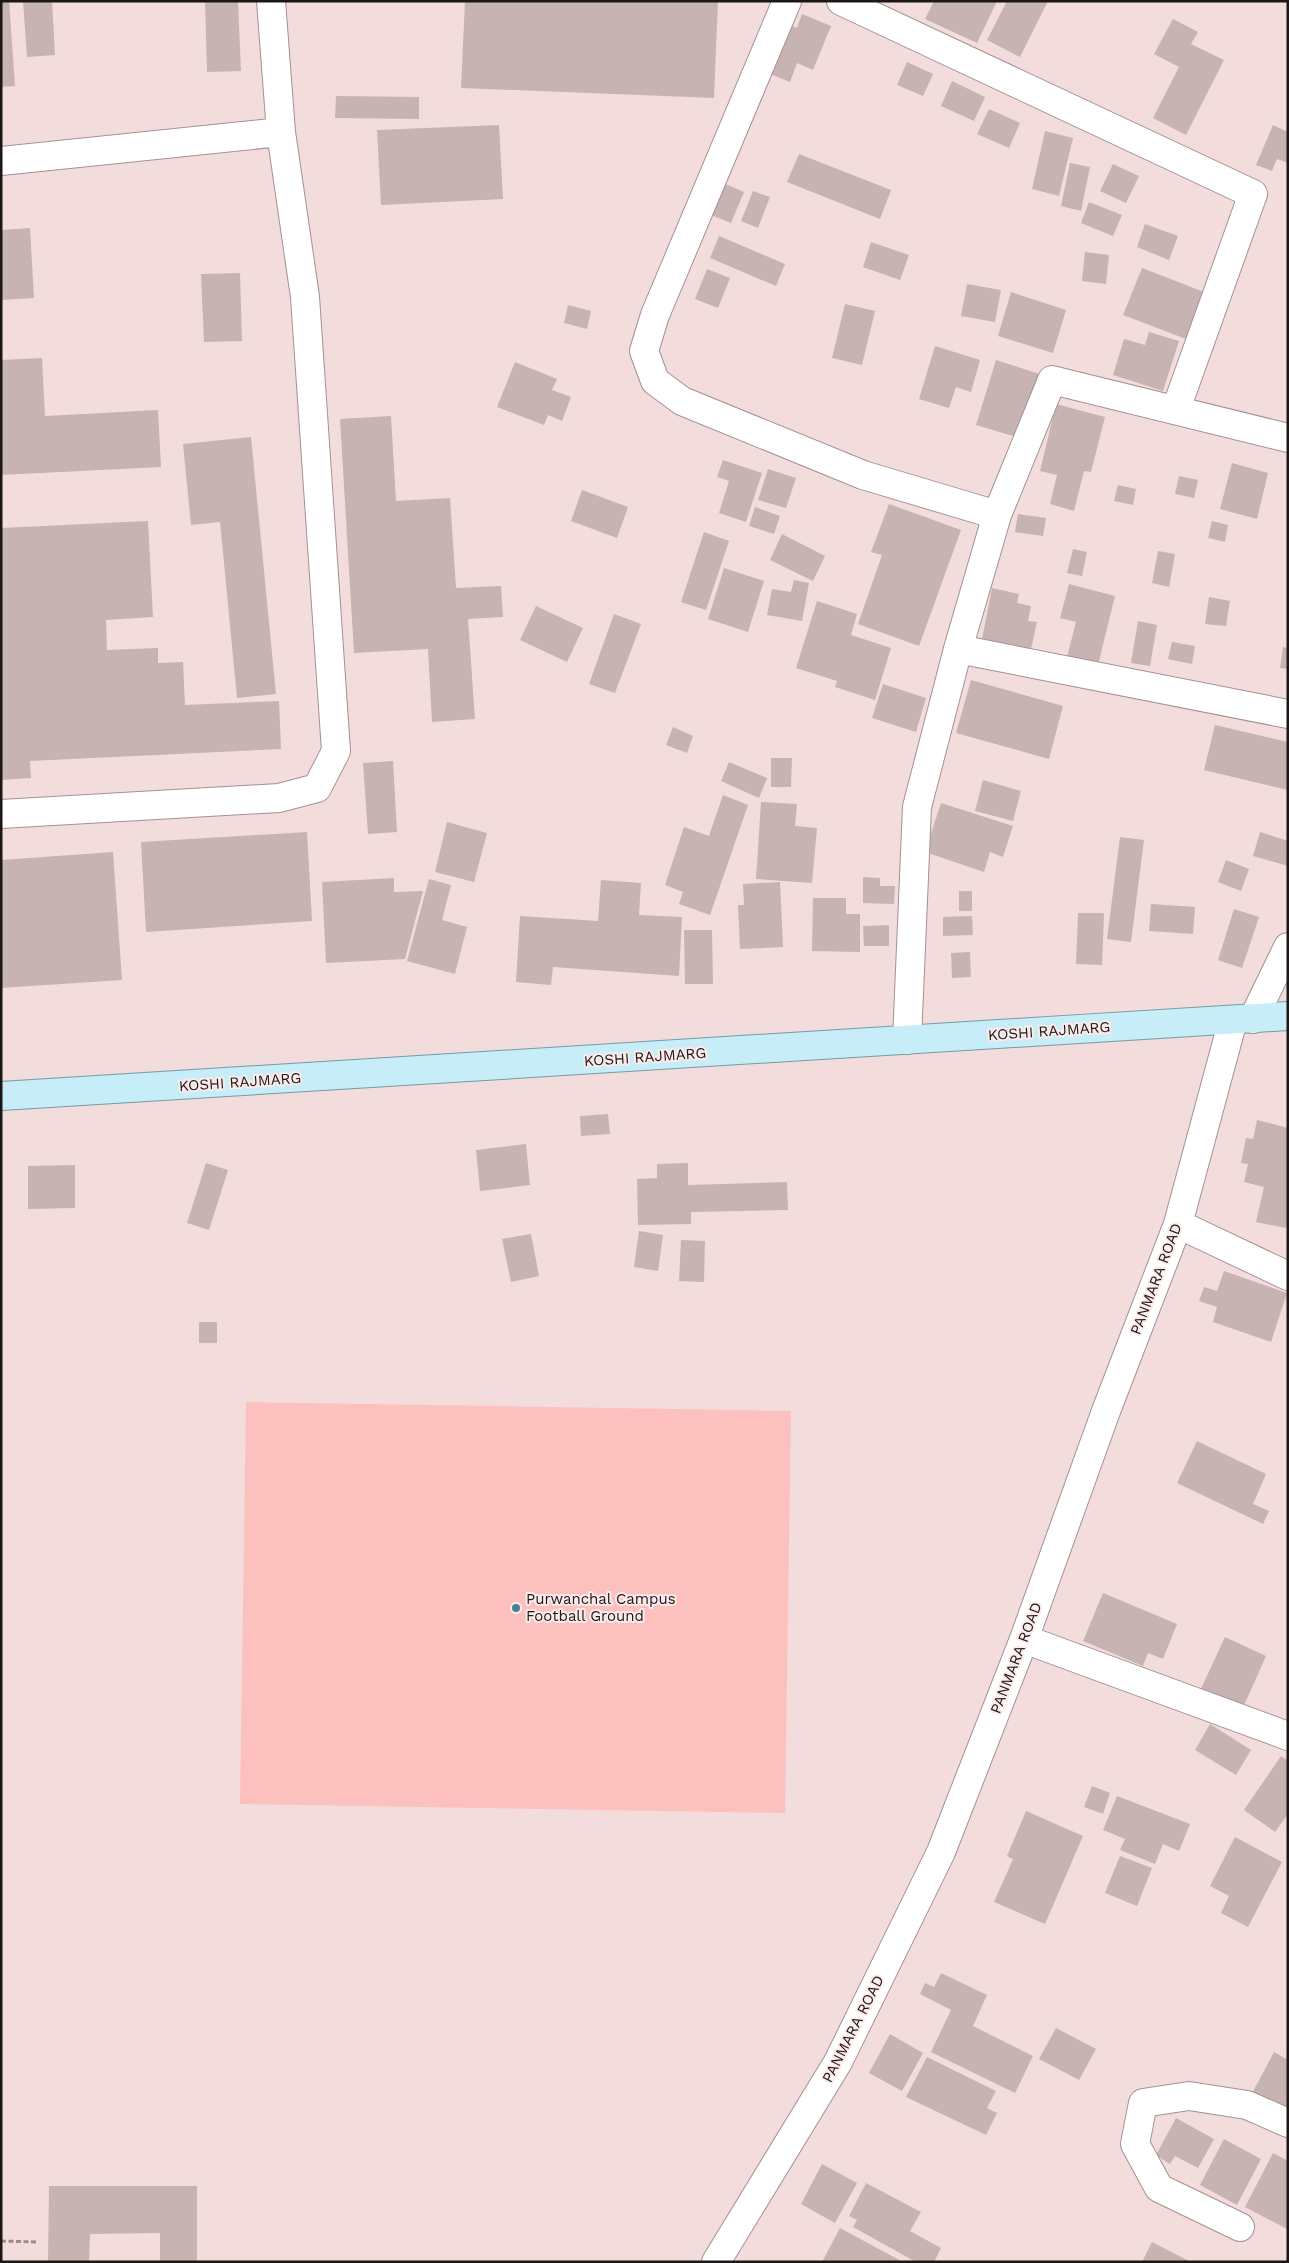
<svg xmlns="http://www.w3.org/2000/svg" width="1289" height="2263" font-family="'Work Sans',sans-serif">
  <rect width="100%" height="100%" fill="#f2dddc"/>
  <path fill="#fcc1bf" d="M246,1402L791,1411L785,1813L240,1804Z"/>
  <path fill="#c7b3b2" d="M1,1H9L15,86L1,87Z
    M23,1H52L55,55L27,57Z
    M205,1H238L241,71L207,72Z
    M465,1H718L714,98L461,88Z
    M934,1H997L977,43L925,19Z
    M1007,1H1048L1020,57L987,40Z
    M802,14L831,26L813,70L797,63L790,82L768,73L789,25L797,28Z
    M1173,19L1198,32L1191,44L1224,60L1186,135L1153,118L1179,67L1154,54Z
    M907,62L933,74L923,96L897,85Z
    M952,81L985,97L974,121L941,106Z
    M336,96L419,97V119L335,118Z
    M989,109L1020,123L1009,148L977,134Z
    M499,125L503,199L381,205L377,130Z
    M1273,125L1288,132V163L1277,159L1272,171L1256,165Z
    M1045,131L1073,138L1059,196L1032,189Z
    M799,154L891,190L880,219L787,182Z
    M1070,163L1090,167L1081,211L1061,206Z
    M1113,164L1139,176L1126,203L1100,191Z
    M723,183L744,192L731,223L711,215Z
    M753,191L770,197L758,228L741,221Z
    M1089,202L1122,215L1113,236L1081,223Z
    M1145,224L1178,236L1169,260L1137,247Z
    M30,228L34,298L1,300V230Z
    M719,236L785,264L776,286L710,258Z
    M871,242L909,255L900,280L863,267Z
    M1085,252L1109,255L1106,284L1082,281Z
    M1142,268L1204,292L1186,339L1123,315Z
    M707,269L730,278L718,308L695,299Z
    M240,273L242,341L204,342L201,274Z
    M967,284L1001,290L995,322L961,316Z
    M1011,292L1066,310L1053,353L998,336Z
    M845,304L875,311L862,365L832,358Z
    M568,305L591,311L587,329L564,323Z
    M1149,332L1179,341L1163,391L1113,375L1124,339L1145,345Z
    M935,346L980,360L971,392L956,387L949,408L919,399Z
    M42,358L45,416L158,410L161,467L1,475V360Z
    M996,360L1043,375L1023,439L976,425Z
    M515,362L557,379L552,390L571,397L562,421L548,415L544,425L497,407Z
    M1056,404L1105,417L1091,472L1084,471L1074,511L1050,504L1057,475L1040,471Z
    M391,416L396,501L450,498L456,588L501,586L503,617L468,619L475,719L432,722L428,649L354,653L340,419Z
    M251,437L276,694L237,698L220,522L191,525L183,444Z
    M723,460L762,473L746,522L719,513L729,481L717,477Z
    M1232,463L1268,473L1257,519L1220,509Z
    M768,469L796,478L786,508L758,500Z
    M1179,476L1198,480L1194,498L1175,494Z
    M1118,485L1136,489L1133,505L1114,501Z
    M582,490L628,507L617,538L571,521Z
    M889,504L961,530L919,646L858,624L882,555L871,552Z
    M755,507L780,516L774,534L749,526Z
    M1018,514L1046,518L1043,536L1015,532Z
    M148,521L153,617L106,620L107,650L158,648V663L183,662L185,705L279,701L281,749L30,761L31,778L1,780V528Z
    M1212,521L1228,525L1225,542L1208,538Z
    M704,532L729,541L706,610L681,602Z
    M782,534L825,556L813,581L770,560Z
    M1073,549L1087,552L1082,576L1067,573Z
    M1158,551L1175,554L1169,587L1152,583Z
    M724,568L764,581L748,632L708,619Z
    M794,580L809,583L802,621L767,615L772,589L791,592Z
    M1069,584L1115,596L1098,665L1067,657L1076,622L1060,618Z
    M992,588L1019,594L1017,603L1031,606L1028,621L1037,622L1031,649L982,639Z
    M1209,597L1230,601L1226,626L1205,624Z
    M817,601L857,614L851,635L891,648L875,700L835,687L837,681L796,668Z
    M536,606L583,628L567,662L520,640Z
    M614,614L641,624L615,693L589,684Z
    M1138,621L1157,625L1150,666L1131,663Z
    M1172,642L1195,646L1192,664L1168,659Z
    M1283,647L1288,648V669L1280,668Z
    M971,680L1063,706L1049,759L956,733Z
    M883,684L926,698L916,732L872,718Z
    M1215,725L1288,742V790L1204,770Z
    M673,727L693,736L687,753L666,745Z
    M771,758H792L791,787H771Z
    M393,761L397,832L368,834L363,763Z
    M729,762L767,778L759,798L721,781Z
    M983,780L1021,791L1013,821L975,811Z
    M723,795L748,805L710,915L679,904L683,892L665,885L684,827L709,836Z
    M761,802L797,804L795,826L817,828L812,883L756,879Z
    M941,803L1013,826L1003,857L990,852L984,872L925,852Z
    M447,822L487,833L474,882L435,872Z
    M307,832L312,921L146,932L141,842Z
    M1260,832L1288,841V866L1253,856Z
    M1120,837L1144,840L1131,942L1107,939Z
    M113,852L122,980L1,988V860Z
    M1226,860L1249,869L1241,891L1218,882Z
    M863,877L880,878V886H895L894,904L863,903Z
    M394,878V892L423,891L405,959L326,963L322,882Z
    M429,879L451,885L442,920L467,927L455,974L407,961Z
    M601,880L641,883L639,915L682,917L679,976L553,967L551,985L516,982L520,916L598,921Z
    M780,882L783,947L740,949L738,905H744L743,884Z
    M959,891H972V911H959Z
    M813,898H846V914H860V952L812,951Z
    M1151,904L1195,907L1193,934L1149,931Z
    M1234,909L1259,917L1242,968L1218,960Z
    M1078,913H1104L1102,965L1076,964Z
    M972,916L973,935L943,936V917Z
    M889,925V946H864L863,926Z
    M684,930H712L713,984H685Z
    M970,952L971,977L952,978L951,953Z
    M608,1114L610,1134L581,1136L580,1116Z
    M1257,1120L1288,1128V1221L1286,1228L1256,1222L1264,1187L1244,1182L1248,1164L1241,1163L1246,1138L1253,1139Z
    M526,1144L530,1185L480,1191L476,1150Z
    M206,1163L228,1170L209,1230L187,1223Z
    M688,1163V1185L787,1182L788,1210L691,1212V1224L638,1225L637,1179L657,1178V1164Z
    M75,1165V1208L28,1209V1166Z
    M639,1231L663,1235L658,1271L634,1267Z
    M531,1234L539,1276L511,1282L502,1239Z
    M681,1240L705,1241L704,1282L679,1281Z
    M1224,1271L1287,1293L1271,1342L1213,1322L1217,1307L1199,1301L1204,1287L1217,1291Z
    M199,1322H217V1343H199Z
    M1197,1441L1266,1474L1253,1504L1269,1511L1263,1524L1177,1483Z
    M1103,1593L1177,1624L1163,1659L1148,1653L1143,1666L1083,1641Z
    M1225,1637L1266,1656L1242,1710L1200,1691Z
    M1210,1724L1251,1750L1236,1775L1195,1750Z
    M1281,1756L1288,1761V1814L1275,1832L1244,1810Z
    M1092,1786L1110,1793L1103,1814L1084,1807Z
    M1117,1796L1190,1824L1179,1851L1163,1844L1155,1864L1120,1850L1125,1839L1103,1830Z
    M1026,1811L1083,1836L1045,1924L994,1902L1013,1859L1007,1856Z
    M1235,1837L1282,1862L1248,1927L1221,1913L1229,1896L1210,1886Z
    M1120,1856L1152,1868L1137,1906L1105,1893Z
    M941,1973L987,1995L973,2026L1033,2056L1015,2093L931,2052L951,2010L920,1994L925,1983L934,1987Z
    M1056,2028L1096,2049L1079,2080L1039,2059Z
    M890,2034L923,2053L902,2091L869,2073Z
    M1274,2052L1288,2060V2108L1271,2099L1266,2108L1249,2099Z
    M927,2057L996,2091L987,2108L997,2113L986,2135L906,2097Z
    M1176,2118L1214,2139L1198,2168L1175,2156L1170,2164L1156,2155Z
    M1224,2139L1261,2159L1237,2205L1200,2185Z
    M1273,2153L1288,2161L1287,2229L1245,2207Z
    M822,2164L857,2183L835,2223L801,2204Z
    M866,2183L921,2212L910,2231L941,2248L934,2262H916L853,2227L857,2220L849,2216Z
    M49,2186H197V2262H160V2233L90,2234L89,2262H48Z
    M840,2228L903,2262H822Z
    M1152,2242L1191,2262H1142Z"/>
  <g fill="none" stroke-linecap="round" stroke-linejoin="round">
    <g stroke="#a59191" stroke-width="30">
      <path id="minor" d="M787,1L655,315L644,351L655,381L682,401L863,475L997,515
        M841,1L1253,194L1176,409
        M1,161L281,132
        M958,649L1288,714
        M1,814L279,798L317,788L336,751L305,297L281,132L271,1
        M1253,1019L1288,947
        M907,1040L917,807L958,649L997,515L1052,380L1288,438
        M1178,1224L1288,1276
        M1024,1639L1288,1736
        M1240,2227L1159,2188L1135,2144L1143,2103L1189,2096L1247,2105L1288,2123
        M716,2262L838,2062L941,1852L1024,1639L1106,1411L1178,1224L1233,1020"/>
    </g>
    <g stroke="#739ba6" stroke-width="30">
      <path id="major" d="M1,1096L1288,1016"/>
    </g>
    <path stroke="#9b8c8b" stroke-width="3" stroke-dasharray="5 2.5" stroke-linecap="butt" d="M1,2241L37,2242"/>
    <use href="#minor" stroke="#fff" stroke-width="28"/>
    <use href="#major" stroke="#c7eef8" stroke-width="28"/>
  </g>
  <circle fill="#408394" stroke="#fcebeb" stroke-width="2" cx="516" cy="1608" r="5"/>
  <g text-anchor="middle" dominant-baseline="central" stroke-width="4" stroke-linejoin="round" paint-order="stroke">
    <g font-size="15" fill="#1d1616" stroke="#fcebeb">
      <text transform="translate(1049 1031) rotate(-4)">KOSHI RAJMARG</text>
      <text transform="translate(645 1057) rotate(-4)">KOSHI RAJMARG</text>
      <text transform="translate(240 1082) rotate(-4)">KOSHI RAJMARG</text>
      <text transform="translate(1156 1279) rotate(-69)">PANMARA ROAD</text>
      <text transform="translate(1016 1658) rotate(-69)">PANMARA ROAD</text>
      <text transform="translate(853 2029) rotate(-63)">PANMARA ROAD</text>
    </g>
    <g font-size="15" fill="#1d1616" stroke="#fcebeb" text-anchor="start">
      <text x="526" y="1599">Purwanchal Campus<tspan x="526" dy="17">Football Ground</tspan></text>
    </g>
  </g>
  <rect width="1289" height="2263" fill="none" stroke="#1d1616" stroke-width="5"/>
</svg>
